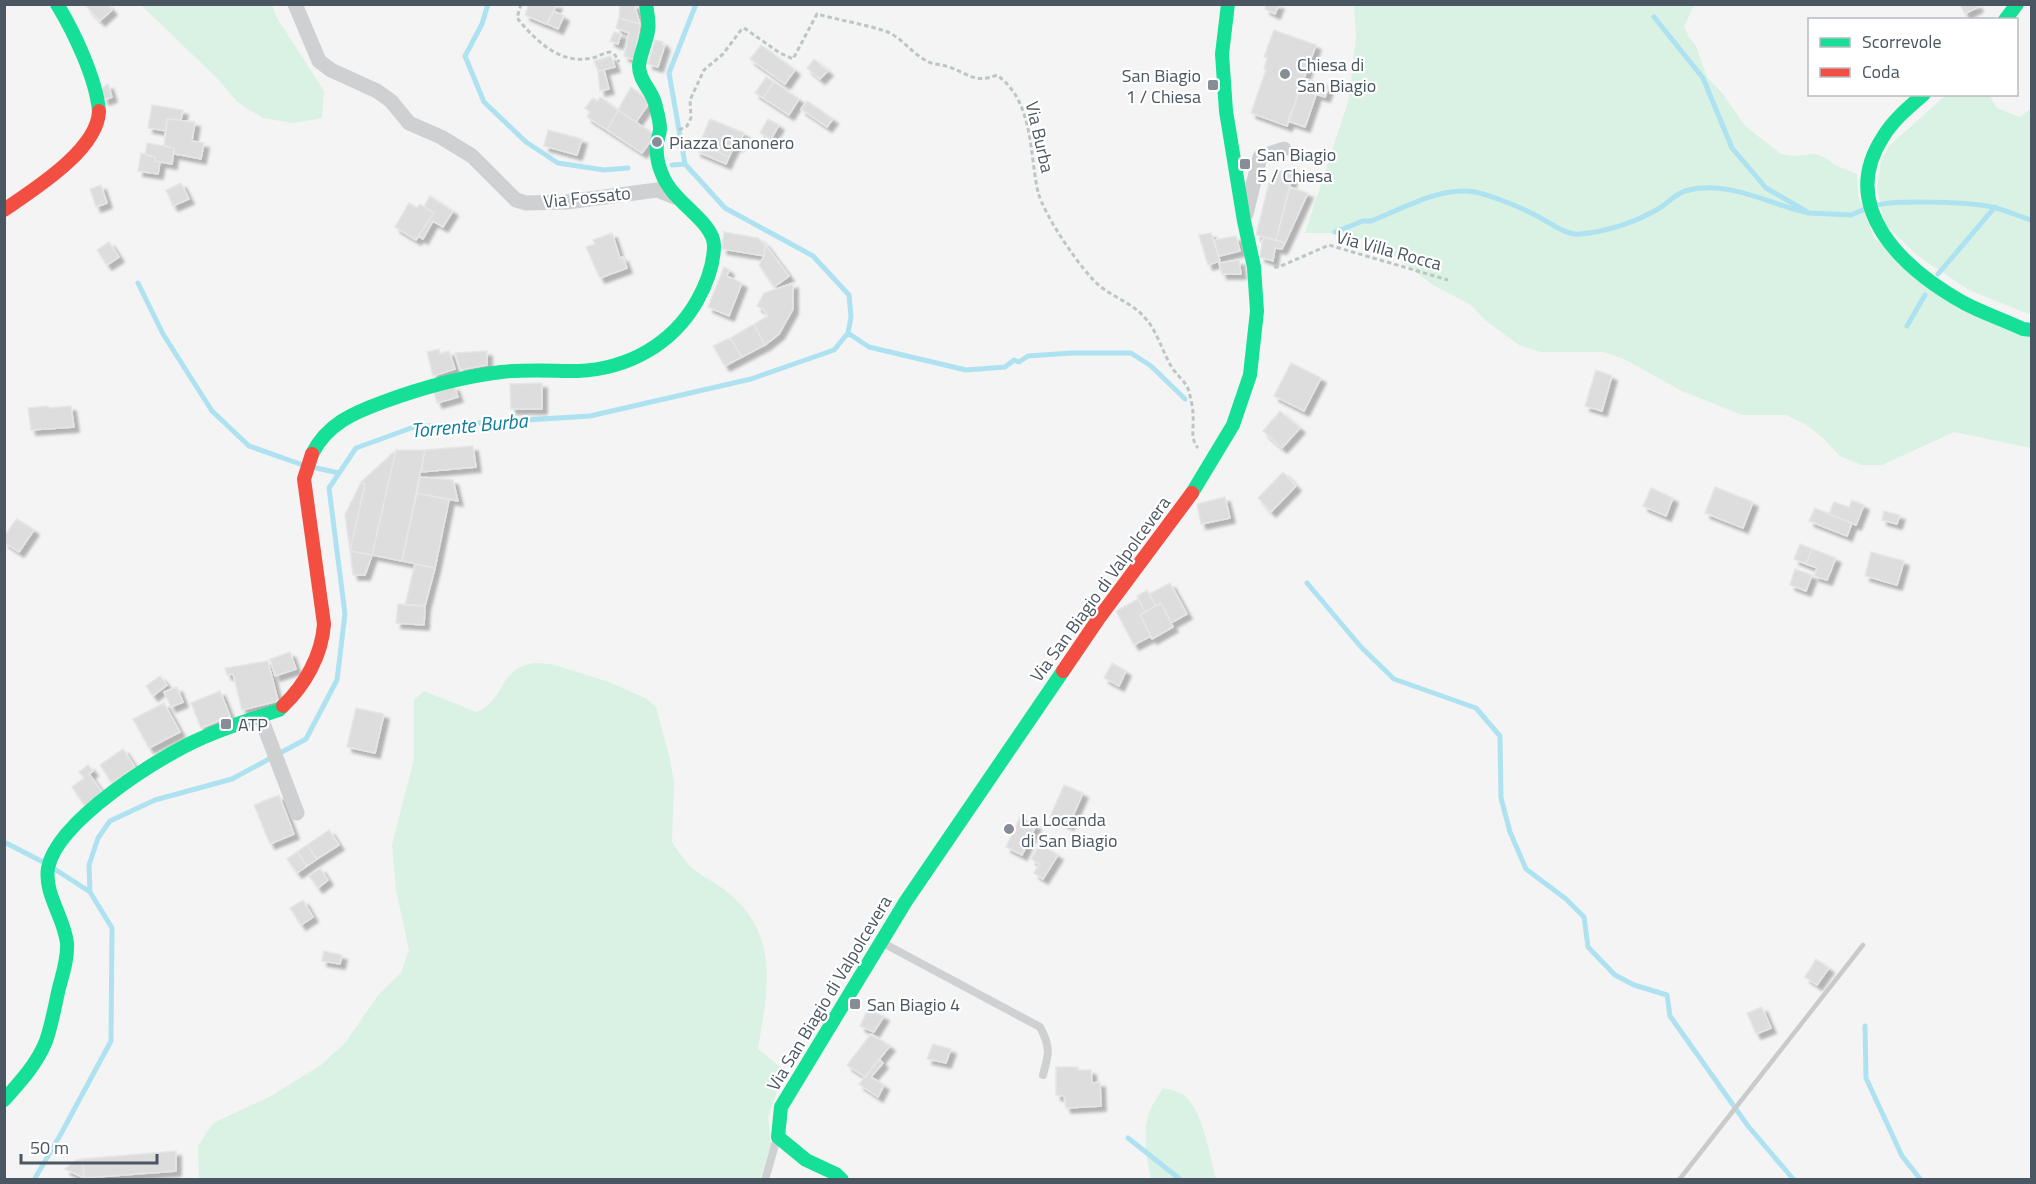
<svg xmlns="http://www.w3.org/2000/svg" width="2036" height="1184" font-family="'Titillium Web',sans-serif">
  <defs>
    <filter id="shadow"><feDropShadow dx="5" dy="5" stdDeviation="1.5" flood-color="#0004"/></filter>
  </defs>
  <rect width="100%" height="100%" fill="#f4f4f4"/>
  <path fill="#d9f2e3" d="M141,5H272L277,18L324,91L322,118L293,123L263,118L237,102L219,80Z
    M1354,5H1694L1684,27L1689,37L1696,46L1707,77L1723,94L1745,126L1781,154L1793,156L1816,154L1826,158L1835,165L1857,174L1858,195L1874,238L2031,338V448L1954,432L1882,465H1862L1840,456L1822,437L1805,424L1786,415H1742L1682,391L1624,359L1603,352H1540L1519,345L1485,320L1471,305L1433,285L1374,241L1331,233H1305L1349,99L1356,37Z
    M1946,95H1989L1997,108L2019,117L2031,109V315L1969,290L1918,256L1884,223L1877,188L1881,161L1889,146Z
    M535,663L551,664L609,682L647,699L656,707L670,759L674,783L672,842C678,851 685,861 692,868C704,878 719,884 730,894C781,938 767,992 758,1049L784,1070L768,1118L771,1145L760,1179H199L198,1146L213,1123L271,1096L321,1065L345,1043L379,994L401,973L409,950L396,890L392,845L414,759V700L424,691L476,712C506,701 497,668 535,663Z
    M1163,1088C1172,1090 1182,1092 1188,1099C1204,1117 1210,1157 1216,1179H1151C1147,1159 1142,1134 1149,1113C1152,1105 1158,1096 1163,1088Z"/>
  <g fill="none" stroke-linecap="round" stroke-linejoin="round">
    <path stroke="#aee2f0" stroke-width="5" d="M488,4L482,24L465,56L484,102L526,142L558,163L604,170L628,168
      M1654,17L1703,78L1732,148L1766,188L1809,213L1851,215L1865,209
      M672,165L685,164
      M1874,206C1892,199 1975,202 1996,208C2008,211 2020,217 2032,220
      M1335,232L1363,221H1371C1400,210 1433,190 1466,191C1482,191 1520,207 1535,215C1548,221 1566,236 1580,234C1606,232 1636,222 1658,209C1667,204 1675,194 1685,191C1729,179 1767,204 1809,213
      M1938,274L1995,207
      M138,283L163,334L212,411L249,446L303,465
      M1907,326L1925,295
      M848,333L869,347L966,370L1005,367L1014,360L1019,362L1028,356L1072,353H1131L1151,366L1185,399
      M312,467L339,473
      M1307,583L1361,647L1394,679L1476,708L1500,736L1501,798L1510,832L1526,869L1566,899L1584,917L1588,947L1615,975L1634,985L1667,995L1670,1016L1748,1126L1794,1180
      M4,842L45,863
      M53,868L90,892
      M1865,1026L1866,1078L1902,1156L1921,1180
      M1128,1138L1181,1180
      M34,1180L62,1132L111,1041L112,928L90,892L89,865L98,838L110,821L155,800L232,779L306,739L337,680L345,614L329,488L356,448L414,427L590,416L751,379L834,350L848,333L851,317L849,295L813,256L725,208L685,164L669,73L696,4"/>
  </g>
  <path fill="#ddddde" stroke="#e5e6e7" stroke-width="1.5" filter="url(#shadow)" d="M88,4H107L112,10L100,21L86,6Z
    M529,4H557L546,24L525,15Z
    M620,4H634L640,24L619,18Z
    M1267,4H1279L1275,14L1265,9Z
    M1960,4H1977L1978,7L1965,14Z
    M554,11L564,16L558,29L547,24Z
    M619,18L640,24L634,60L624,56L629,33L616,28Z
    M1274,30L1316,45L1287,126L1251,113L1266,70L1264,69L1267,58L1264,57Z
    M614,32L621,34L618,44L610,41Z
    M655,40L663,42L662,44L665,45L658,67L648,64Z
    M761,45L795,70L785,84L750,59Z
    M611,56L615,67L598,71L594,61Z
    M814,59L828,71L820,79L807,68Z
    M604,70L609,89L600,91L598,71Z
    M766,77L774,82L763,98L755,93Z
    M1304,78L1329,86L1325,97L1300,89Z
    M774,82L799,99L789,115L763,98Z
    M108,84L112,97L104,100L101,89Z
    M631,87L650,102L636,122L618,110Z
    M1300,89L1316,95L1305,127L1288,121Z
    M600,97L618,110L607,130L587,117L590,112L585,108L593,98L598,101Z
    M807,101L833,119L827,127L801,109Z
    M152,105L183,110L181,120L167,119L166,131L148,128Z
    M618,110L655,135L642,153L607,130Z
    M167,119L195,122L192,141L204,143L201,159L174,154V148L164,146Z
    M710,119L744,133L738,146L735,145L729,157L699,144Z
    M768,119L779,125L771,139L760,133Z
    M548,130L582,139L577,155L544,146Z
    M147,143L174,148L172,164L155,161V157L145,155Z
    M699,144L729,157L726,164L696,151Z
    M141,153L155,157V161L160,162L158,174L138,171Z
    M1278,170L1293,174L1276,240L1256,235L1269,183L1274,184Z
    M181,183L189,199L173,206L166,190Z
    M101,185L107,203L96,207L90,189Z
    M1290,187L1308,193L1285,243L1276,240Z
    M430,196L453,211L443,227L433,221L423,239L418,236L434,213L424,206Z
    M409,203L417,208L420,204L434,213L416,240L395,227Z
    M724,232L758,238L765,244L764,256L722,249Z
    M612,233L620,258L623,257L627,268L600,278L586,247L595,244L593,240Z
    M1211,233L1220,261L1208,265L1199,235Z
    M1236,236L1240,251L1219,256L1214,240Z
    M1263,237L1285,243L1282,249L1275,248L1273,261L1260,257Z
    M109,242L119,257L107,265L97,250Z
    M765,244L789,276L774,287L759,265L764,256Z
    M1239,260L1241,274H1222L1219,263Z
    M724,267L729,270L727,276L742,283L729,316L708,307Z
    M793,283V309L779,334L765,345L754,324L768,316L764,310L757,306L764,293Z
    M754,324L765,345L742,357L730,338Z
    M730,338L742,357L725,366L713,346Z
    M439,349L440,354L449,351L455,369L433,376L427,352Z
    M487,351V365L460,370L455,353Z
    M1291,363L1321,378L1304,411L1274,396Z
    M1596,370L1612,376L1602,411L1585,406Z
    M542,383V409H511L510,384Z
    M454,386L458,397L437,403L434,392Z
    M48,406V408L71,406L74,427L31,430L28,408Z
    M1280,411L1300,428L1282,448L1263,431Z
    M473,446L476,467L421,472L425,450Z
    M396,450L372,555L350,551L365,484L361,482Z
    M396,450H425L402,561L372,555Z
    M1283,472L1296,486L1271,512L1258,498Z
    M420,477L453,480L458,501L417,493Z
    M361,482L365,484L350,551L345,515Z
    M1715,487L1753,502L1743,528L1705,513Z
    M1651,488L1673,498L1666,516L1643,506Z
    M417,493L449,500L435,568L402,561Z
    M1225,497L1230,518L1201,524L1197,504Z
    M1852,500L1864,505L1856,525L1829,514L1834,502L1849,507Z
    M1815,508L1852,523L1847,536L1809,521Z
    M1884,511L1900,515L1897,524L1882,520Z
    M17,519L34,530L19,552L4,542V536Z
    M1800,544L1812,549L1806,564L1794,559Z
    M1812,549L1836,558L1827,580L1814,576L1817,568L1806,564Z
    M350,551L372,555L365,575H353Z
    M1871,552L1904,561L1897,585L1865,576Z
    M415,564L435,568L425,606L405,605Z
    M1795,569L1812,575L1806,591L1790,585Z
    M1170,583L1187,614L1171,623L1161,603L1156,606L1149,594Z
    M1147,590L1156,606L1145,612L1137,596Z
    M1138,599L1145,612L1140,615L1151,636L1134,645L1116,611Z
    M1161,603L1173,627L1152,639L1140,615Z
    M398,604L425,606L424,625L396,623Z
    M290,652L296,669L275,676L270,659Z
    M268,661L278,701L242,710L233,674L227,675L225,668Z
    M1112,663L1126,671L1119,686L1104,678Z
    M160,676L167,685L153,696L146,686Z
    M177,687L183,702L171,707L164,692Z
    M220,691L230,716L201,728L191,703Z
    M164,703L180,732L149,748L133,719Z
    M356,708L384,714L375,753L347,747Z
    M123,749L135,767L112,783L100,765Z
    M88,765L93,771L89,774L103,793L85,806L72,787L84,778L79,772Z
    M1064,785L1083,793L1069,825L1050,817Z
    M279,795L294,834L270,844L254,805Z
    M1020,817L1036,825L1022,855L1006,847Z
    M329,830L339,845L317,859L307,845Z
    M1040,844L1058,855L1043,879L1034,873L1039,864L1031,859Z
    M307,845L317,859L307,866L297,852Z
    M297,852L307,866L297,873L287,859Z
    M320,868L328,880L318,888L309,876Z
    M303,900L313,917L301,925L290,908Z
    M324,951L342,955L340,964L322,961Z
    M1816,959L1829,968L1817,985L1805,977Z
    M1762,1007L1771,1028L1756,1034L1747,1013Z
    M868,1009L884,1016L874,1032L860,1026Z
    M871,1034L890,1046L865,1077L847,1065Z
    M933,1044L951,1049L946,1063L927,1059Z
    M879,1059L883,1063L871,1077L884,1085L878,1097L859,1084Z
    M1056,1067H1078V1070H1091L1092,1083L1100,1082L1101,1106L1066,1108L1064,1096L1056,1095Z
    M176,1151V1171L84,1178L82,1159Z
    M82,1159L84,1178L65,1169L76,1160Z"/>
  <g fill="none" stroke-linecap="round" stroke-linejoin="round">
    <path stroke="#bcc7c4" stroke-width="3" stroke-dasharray="4.5 3" stroke-linecap="butt" d="M521,4L517,18C536,41 560,65 592,58C598,57 603,53 610,52L615,55L619,62
      M679,130L687,126L691,118L690,100L704,70L723,54L741,30L744,28L780,53L793,59L817,14C839,20 863,24 885,31C902,37 911,53 927,61C933,65 942,64 949,67C969,74 975,84 997,75C1034,102 1029,152 1038,192C1044,215 1082,272 1101,287C1121,302 1139,305 1153,329C1160,341 1164,354 1171,366C1176,375 1187,382 1189,392C1191,399 1193,408 1193,415C1194,428 1190,439 1198,448
      M1274,267H1279L1329,245L1448,280"/>
    <path stroke="#ced0d2" stroke-width="8" d="M883,943L1040,1027C1051,1047 1049,1054 1043,1075
      M765,1180L777,1138"/>
    <path stroke="#ced0d2" stroke-width="15" d="M295,4L319,61L331,70L377,91L391,101L409,123L441,137L472,156L516,200L526,203L567,202L657,190L675,197
      M1246,214L1260,157L1284,149
      M261,718L297,813"/>
    <path stroke="#16e098" stroke-width="14" d="M57,4C74,32 96,78 99,111
      M2005,20L2017,4
      M1924,94C1909,107 1893,120 1883,137C1836,209 1905,270 1964,303C1983,313 2004,320 2023,329L2032,330
      M312,454C327,424 353,413 383,402C421,388 460,377 501,372C527,369 552,371 578,371C627,369 672,345 697,301C706,285 714,264 714,245C713,221 672,202 662,174C658,165 656,152 657,142C658,138 660,134 660,129C660,121 657,111 655,103C651,89 639,81 639,66C640,54 646,43 648,31C650,22 647,13 646,4
      M1192,493L1233,425L1250,375L1257,311L1254,267L1244,221L1226,111L1222,54L1228,4
      M4,1100C20,1082 37,1064 46,1041C52,1024 55,1005 59,988C63,973 68,958 67,943C64,917 44,894 48,868C57,821 160,756 202,738C226,727 253,719 279,710L283,706
      M842,1180L836,1174L806,1160L778,1137L781,1107L906,901L1063,671"/>
    <path stroke="#f24e42" stroke-width="14" d="M4,210C33,190 98,150 99,111
      M1063,671L1099,618L1192,493
      M283,706C305,685 322,655 324,624L304,479L312,454"/>
    <path stroke="#c9cacc" stroke-width="4.5" d="M1679,1180L1863,945"/>
  </g>
  <g fill="#868d94" stroke="#fff" stroke-width="2">
    <circle cx="1285" cy="74" r="6"/>
    <rect x="1207" y="79" width="12" height="12" rx="3"/>
    <circle cx="657" cy="142" r="6"/>
    <rect x="1239" y="158" width="12" height="12" rx="3"/>
    <rect x="220" y="718" width="12" height="12" rx="3"/>
    <circle cx="1009" cy="829" r="6"/>
    <rect x="849" y="998" width="12" height="12" rx="3"/>
  </g>
  <g text-anchor="middle" dominant-baseline="central" stroke-width="4.5" stroke-linejoin="round" paint-order="stroke">
    <g font-size="18" fill="#4a5661" stroke="#fff" text-anchor="start">
      <text x="1297" y="64">Chiesa di<tspan x="1297" dy="21">San Biagio</tspan></text>
      <text x="1201" y="75" text-anchor="end">San Biagio<tspan x="1201" dy="21">1 / Chiesa</tspan></text>
      <text x="669" y="142">Piazza Canonero</text>
      <text x="1257" y="154">San Biagio<tspan x="1257" dy="21">5 / Chiesa</tspan></text>
      <text x="238" y="724">ATP</text>
      <text x="1021" y="819">La Locanda<tspan x="1021" dy="21">di San Biagio</tspan></text>
      <text x="867" y="1004">San Biagio 4</text>
    </g>
    <g font-size="18" fill="#4a5661" stroke="#fff">
      <text transform="translate(1040 137) rotate(77)">Via Burba</text>
      <text transform="translate(587 197) rotate(-6)">Via Fossato</text>
      <text transform="translate(1389 250) rotate(15)">Via Villa Rocca</text>
      <text transform="translate(1100 589) rotate(-54)">Via San Biagio di Valpolcevera</text>
      <text transform="translate(829 993) rotate(-59)">Via San Biagio di Valpolcevera</text>
    </g>
    <g font-size="20" font-style="italic" fill="#0c7c9b" stroke="#fff">
      <text transform="translate(469 425) rotate(-5)">Torrente Burba</text>
    </g>
  </g>
  <rect width="2036" height="1184" fill="none" stroke="#4a5661" stroke-width="12"/>
  <rect x="1808" y="18" width="210" height="78" fill="#ffffff" stroke="#b7bbc0" stroke-width="1.5"/>
  <rect x="1820" y="38" width="30" height="9" fill="#16e098" stroke="#b7bbc0" stroke-width="1.5"/>
  <text x="1862" y="48" font-size="18" fill="#4a5661">Scorrevole</text>
  <rect x="1820" y="68" width="30" height="9" fill="#f24e42" stroke="#b7bbc0" stroke-width="1.5"/>
  <text x="1862" y="78" font-size="18" fill="#4a5661">Coda</text>
  <path d="M21 1154v9h136v-9" fill="none" stroke="#4a5661" stroke-width="3"/>
  <text x="30" y="1154" font-size="18" fill="#4a5661" stroke="#ffffff" stroke-width="4.5" paint-order="stroke">50 m</text>
</svg>
